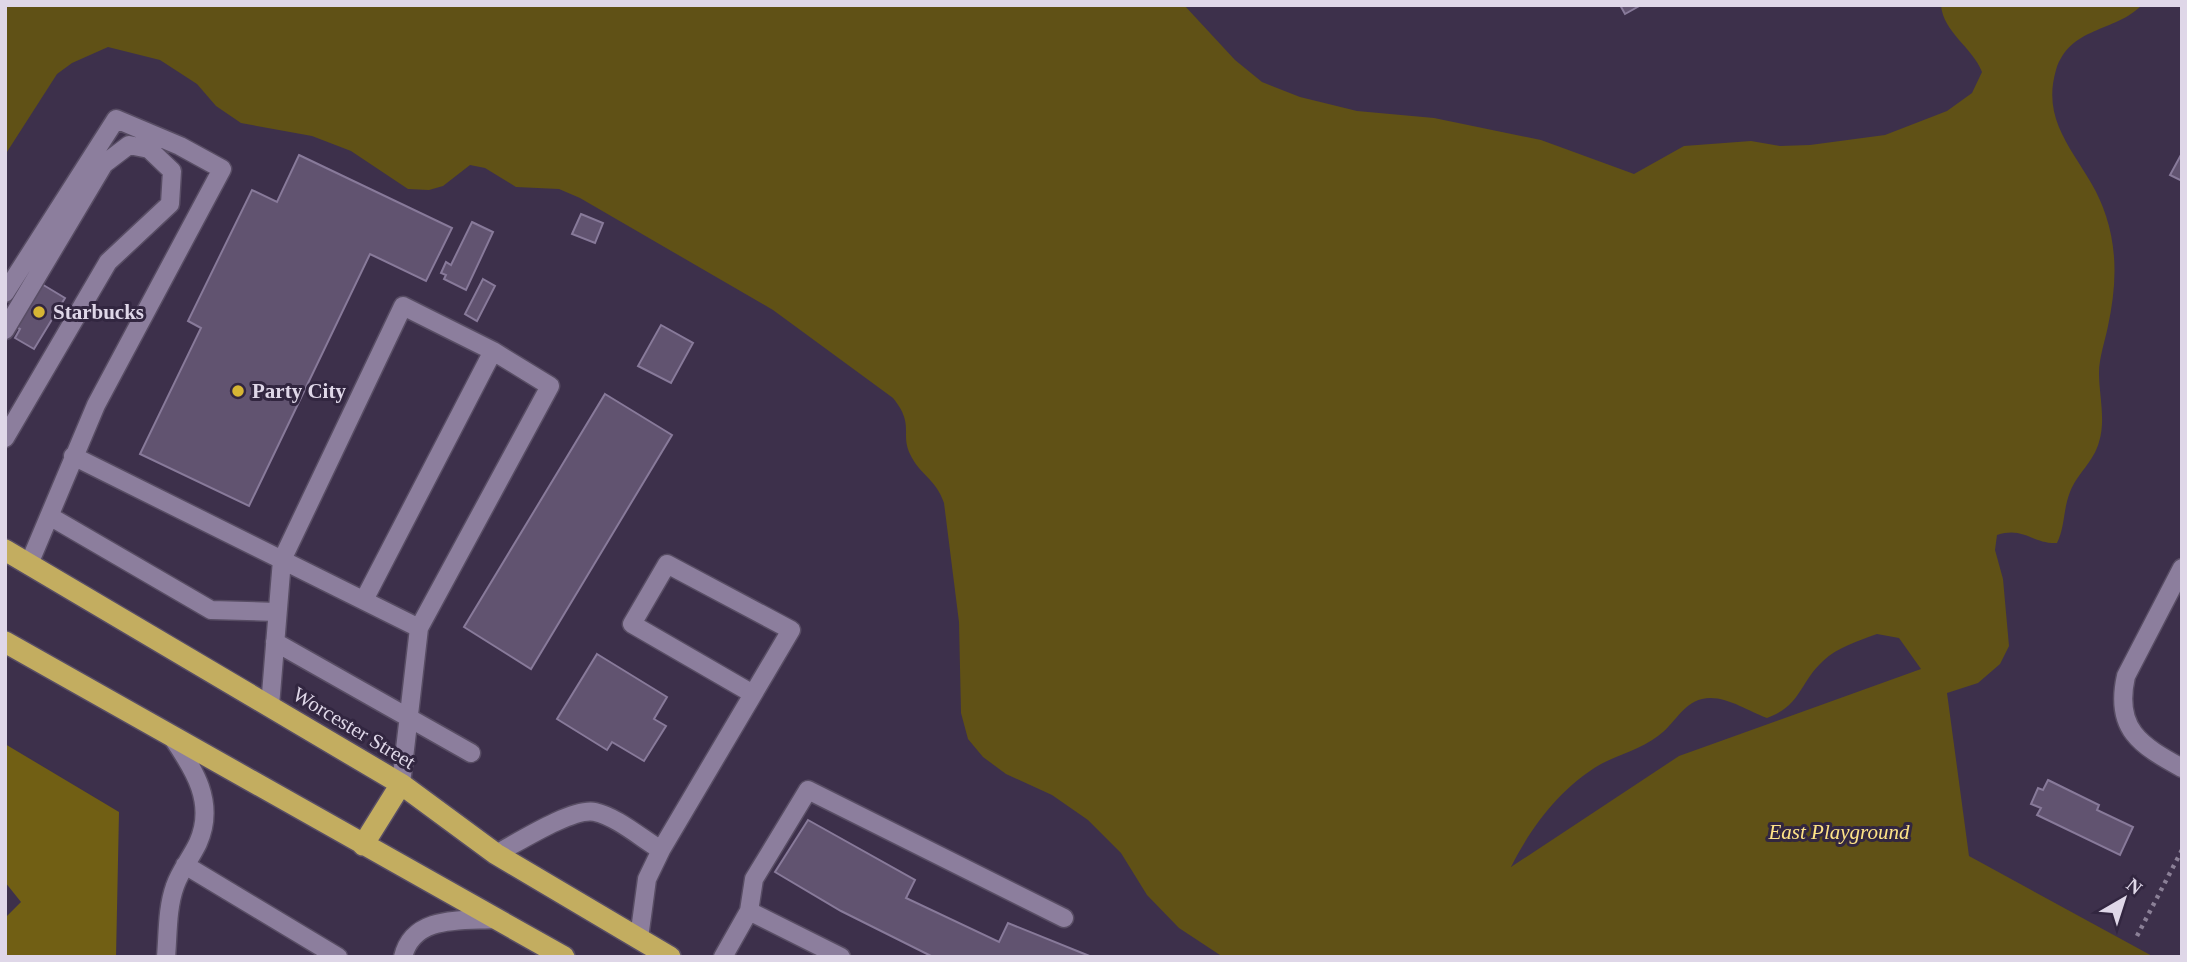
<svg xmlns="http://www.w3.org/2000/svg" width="2187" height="962" font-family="Georgia,serif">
  <rect width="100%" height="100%" fill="#3d304b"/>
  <path fill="#605116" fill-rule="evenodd" d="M5,5H1184L1235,60L1262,82L1300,97L1357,111L1434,118L1541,140L1634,174L1684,146L1751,141L1780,146L1810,145L1885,135L1947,111L1972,93L1982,72C1973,48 1943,32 1941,5H2142C2114,33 2070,26 2056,70C2038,131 2090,162 2106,216C2118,253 2116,288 2108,326C2105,341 2099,358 2099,373C2099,395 2106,420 2099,442C2094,461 2077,474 2070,492C2063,510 2065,527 2057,543C2032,544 2024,526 1997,535L1995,550L2003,579L2009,646L2000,664L1978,683L1947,693L1969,856L2154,957H1223L1179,928L1147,895L1121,853L1088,820L1052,795L1006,774L983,757L968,739L961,713L959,622L944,503C936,479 919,474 910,454C900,433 915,425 893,398L773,310L580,198L559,189L516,187L485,168L470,165L443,186L429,190L408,189L351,151L312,136L241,123L216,106L197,84L160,60L108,47L72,63L57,74L5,155ZM1877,634L1899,638L1921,669L1679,756L1511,867C1531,827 1561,787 1601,764C1620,754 1641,749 1658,736C1674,725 1682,704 1702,699C1724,694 1747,711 1767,718C1802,705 1799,683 1823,661C1838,647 1858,641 1877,634Z"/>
  <path fill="#715f14" d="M5,744L119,812L116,957H5V918L21,902L5,882Z"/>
  <path fill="#615370" stroke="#887a9a" stroke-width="2" d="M1620,5H1641L1625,14Z
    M2182,153V181L2170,175Z
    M299,155L452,228L426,281L370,254L249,506L140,454L201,328L188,321L252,190L277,202Z
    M581,214L603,223L595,243L572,234Z
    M472,222L493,232L466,290L444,279L446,275L441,273L446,262L451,265Z
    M483,279L495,286L477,321L465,314Z
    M40,283L65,298L34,349L15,338L20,329L14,326Z
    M661,325L693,343L671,383L638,366Z
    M605,394L672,435L531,669L464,627Z
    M597,654L667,697L654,719L666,726L644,761L612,742L607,750L557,719Z
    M2048,780L2099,805L2097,810L2133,827L2120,855L2037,815L2041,808L2031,804L2038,788L2043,790Z
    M808,820L915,880L906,898L999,942L1008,923L1092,957H933L841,911L775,872Z"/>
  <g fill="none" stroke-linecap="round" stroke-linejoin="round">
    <g stroke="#584d64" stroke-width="21">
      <path id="minor" d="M5,293L116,119L180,146L222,169L96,405L29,564
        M5,330L104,164L129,145L149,149L172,171L170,204L108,262L5,438
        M73,456L419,628
        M51,517L211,610L277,612
        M2182,568L2126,676C2114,729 2140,745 2182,768
        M364,600L493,351
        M275,642L471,753
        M270,706L282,560L403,306L493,351L550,386L419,628L401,784
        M661,850L791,630L667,564L632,624L753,694
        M496,854C517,843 573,807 595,812C617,817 641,838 661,850L647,879L639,938
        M185,865L338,957
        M749,911L754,879L808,790L1064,918
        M166,957C168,934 167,908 175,886C180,871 191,858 198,843C216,803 194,769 172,737
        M403,957C413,915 461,921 495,919
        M723,957L749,911L841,957"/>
    </g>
    <g stroke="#584d64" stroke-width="24">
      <path id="highway" d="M5,550L401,784L496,854L670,957
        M5,642L564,957
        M363,845L401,784"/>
    </g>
    <path stroke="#8b8097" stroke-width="4.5" stroke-dasharray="3.5 5" stroke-linecap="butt" d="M2137,936L2182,850"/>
    <use href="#minor" stroke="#8c7e9d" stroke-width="18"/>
    <use href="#highway" stroke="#c3ad60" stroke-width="21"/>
  </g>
  <g fill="#d6b534" stroke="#322640" stroke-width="2.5">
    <circle cx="39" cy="312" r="7"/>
    <circle cx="238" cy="391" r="7"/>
  </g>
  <g text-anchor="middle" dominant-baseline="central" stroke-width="6" stroke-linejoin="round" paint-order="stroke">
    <g font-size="21" font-weight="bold" fill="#dfd7e8" stroke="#322640" text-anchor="start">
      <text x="53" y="312">Starbucks</text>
      <text x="252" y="391">Party City</text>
    </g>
    <g font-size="21" fill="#dfd7e8" stroke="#322640">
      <text transform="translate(354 728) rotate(31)">Worcester Street</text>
    </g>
    <g font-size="21" font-style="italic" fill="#fee387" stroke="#322640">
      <text x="1839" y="832">East Playground</text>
    </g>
  </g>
  <rect width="2187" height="962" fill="none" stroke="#dfd7e8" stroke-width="14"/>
  <g transform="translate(2124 899) rotate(39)" stroke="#322640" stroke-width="5" paint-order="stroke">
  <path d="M0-5L12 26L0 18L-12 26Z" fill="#dfd7e8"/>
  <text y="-10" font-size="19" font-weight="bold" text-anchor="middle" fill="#dfd7e8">N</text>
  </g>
</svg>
